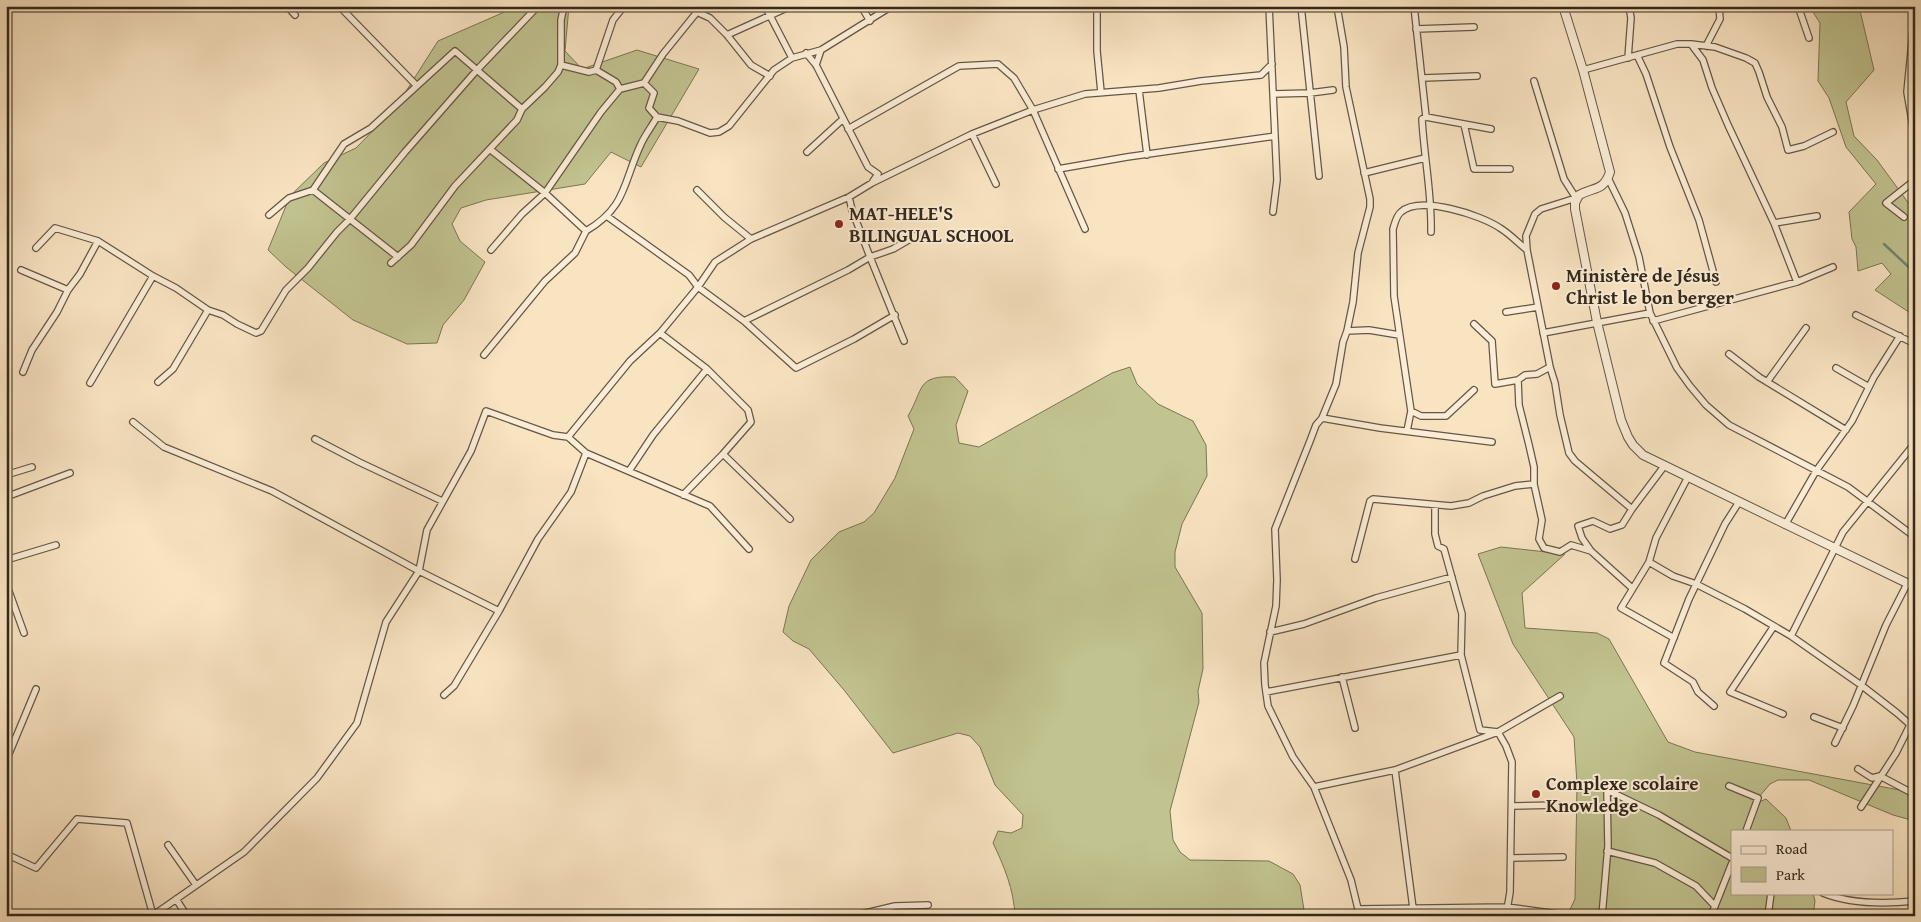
<svg xmlns="http://www.w3.org/2000/svg" width="1921" height="922" font-family="'Gentium Book Plus',serif">
  <rect width="100%" height="100%" fill="#f9e4c2"/>
  <filter id="stains"><feTurbulence type="fractalNoise" baseFrequency=".004" numOctaves="4"/><feColorMatrix values="0 0 0 0 .2 0 0 0 0 .09 0 0 0 0 .02 0 0 0 .5 -.17"/></filter>
  <radialGradient id="worn" r=".72"><stop offset=".6" stop-color="#630" stop-opacity="0"/><stop offset="1" stop-color="#630" stop-opacity=".3"/></radialGradient>
  <path fill="#c1c390" stroke="#7a7655" d="M512,6H569L565,51L582,69L637,50L699,69L641,167L611,152L585,184L486,200L461,208L452,224L460,241L485,262L464,300L443,325L437,343L407,344L353,320L286,267L268,250L290,196L324,163L356,148L396,107L438,41L509,10Z
    M1809,6H1859L1874,70L1846,102L1854,136L1877,160L1915,212V316L1875,290L1891,274L1882,263L1858,271L1856,247L1852,239L1849,212L1876,184L1846,147L1829,98L1818,81L1820,23Z
    M1130,367L1137,384L1158,404L1193,421L1206,445L1207,476L1182,524L1175,552V567L1202,613L1203,669L1198,691L1199,702L1170,811L1173,840L1180,852L1190,860L1269,861L1293,874L1300,885L1305,916H1015C1014,890 1004,866 993,843L998,831L1011,833L1022,828L1023,815L995,785L980,747L970,736L958,733L893,753L844,690L809,649L793,641L783,632L789,606L811,560L839,532L864,522L874,513L895,478L914,429L908,416C924,389 916,375 955,377L968,391L956,425L959,443L979,447L1112,373Z
    M1501,547L1565,554L1522,593L1525,628L1597,633L1609,639L1668,742L1695,752L1905,791L1915,799V821L1893,815L1809,780H1778L1770,784L1752,805L1766,799L1786,818L1791,831H1732V893H1813L1815,901L1813,916H1567L1575,899L1577,784L1574,737L1513,644L1478,554Z"/>
  <g fill="none" stroke-linecap="round" stroke-linejoin="round">
    <path stroke="#748373" stroke-width="2.5" d="M1884,244L1915,273"/>
    <g stroke="#655744" stroke-width="8">
      <path id="minor" d="M287,6L295,15
        M345,6L342,9L417,86
        M693,6L697,12L710,18L727,35L751,65L770,76
        M765,6L792,58
        M861,6L870,21
        M1097,6V51L1101,92
        M1269,6L1277,180L1273,212
        M1301,6L1319,176
        M1337,6L1344,47L1346,87L1370,199V207L1358,253L1353,302L1347,331L1343,342L1336,384L1322,418L1316,425L1310,441L1275,529L1277,580L1276,606L1264,663L1265,685L1268,706L1293,757L1314,787L1351,880L1358,909L1507,907L1565,915
        M1414,6L1426,117
        M1798,6L1809,38
        M1912,6L1914,21L1907,92L1915,139
        M1416,29L1474,27
        M727,35L791,6
        M1691,44L1715,47L1746,58L1755,63L1759,72L1767,97L1782,127L1788,150L1804,146L1833,132
        M1706,46L1720,19L1719,6
        M806,53L816,65L868,167L878,174L873,181
        M1637,55L1646,74L1670,147L1699,220L1716,282
        M1628,58L1631,18L1629,6
        M561,65L589,72L596,70L616,82L620,89
        M816,65L821,50
        M596,70L613,20L624,6
        M1583,70L1677,44H1691L1703,60L1712,88L1728,125L1774,223L1797,282
        M1423,78L1477,76
        M1534,81L1564,179L1576,198L1541,209L1535,214L1526,236L1527,250L1550,367L1555,383L1560,415L1569,453L1575,461L1632,509
        M644,83L663,54L697,12
        M1139,90L1147,155
        M1273,94L1310,93L1333,90
        M1464,124L1474,169H1510
        M848,129L959,66L998,64L1014,78L1033,110L1085,229
        M972,134L996,184
        M491,150L545,193L586,231C627,207 623,182 641,144C645,135 652,126 657,117
        M807,152L843,119
        M1058,169L1127,157L1275,136
        M1364,173L1425,158
        M1608,178L1625,213L1639,257L1650,313L1677,368L1690,386L1706,405L1729,425L1848,487L1915,537
        M697,190L724,217L751,239
        M849,197L852,210L870,257L893,249L917,235
        M269,215L289,198L313,190
        M608,217L689,275L698,287L744,321L796,368L854,339L895,315
        M1904,217L1886,203L1915,180
        M1774,223L1817,216
        M1431,232C1432,194 1424,157 1422,119L1426,117L1491,129
        M36,248L55,228L98,241L153,276L176,288L208,310L223,315L237,324L256,333L261,331L286,290L308,268L337,232L350,219L405,152L476,71L538,6
        M491,250L522,214L545,193L601,112L620,89L644,83L654,93L649,108L657,117L678,121L710,133L719,132L729,126L774,70L792,58L821,50L892,6
        M398,257L313,190L344,144L371,128L455,51L522,109
        M391,263L411,245L455,186L517,120L522,109L545,87L558,72L561,65V20L564,6
        M21,270L68,290
        M1506,312L1538,307
        M1856,315L1915,344
        M744,321L848,270L870,257L904,341
        M1653,321L1797,282L1833,267
        M1474,324L1492,341L1495,384L1518,380
        M1347,331L1369,330L1399,335
        M660,333L707,369L748,410L751,422L723,454L683,495
        M1543,333L1650,313
        M1729,354L1759,377L1846,430
        M484,355L545,281L575,253L586,231
        M1550,367L1537,374L1525,375L1518,380L1519,405L1529,445L1534,467V484L1542,520L1539,539L1544,548L1560,552L1571,545L1591,551L1582,538L1578,526L1593,521L1610,529L1622,525L1632,509L1665,465
        M1836,368L1869,387
        M23,372L32,350L57,312L68,290L80,274L98,241
        M158,382L173,369L208,310
        M1767,382L1806,328
        M90,383L153,276
        M1474,390L1446,416H1421L1411,411L1394,296L1393,229C1395,223 1396,216 1401,212C1420,195 1481,215 1500,228C1510,234 1518,243 1527,250
        M1322,418L1380,428L1492,442
        M133,422L164,447L272,491L419,571L499,611
        M1407,431L1411,411
        M568,437L586,453L710,506L749,549
        M315,439L359,462L442,501
        M723,454L790,519
        M629,471L653,435L707,369
        M6,475L32,467
        M6,497L70,473
        M1435,506V534L1438,546L1444,549L1462,614L1461,655L1480,730L1498,732L1506,746L1512,762L1510,892L1506,916
        M1785,525L1816,471L1852,421L1874,377L1900,336
        M1591,551L1632,588
        M1355,559L1370,501L1373,499L1451,506L1469,503L1483,496L1515,486L1534,484
        M6,560L56,545
        M1649,562L1673,576L1696,584L1745,609L1791,636L1861,685L1897,713L1915,729
        M6,583L24,633
        M1774,626L1730,692L1783,714
        M1270,632L1304,624L1376,598L1452,577
        M1791,636L1843,532L1915,443
        M1674,638L1621,608L1649,562L1656,538L1688,477
        M1342,677L1355,728
        M1266,692L1461,655
        M444,695L454,686L499,611L538,539L571,492L586,453
        M1714,706L1698,692L1693,682L1664,663L1689,599L1725,524L1739,502
        M1814,717L1843,728
        M1835,743L1853,706L1886,625L1907,584
        M6,761L36,689
        M1858,769L1872,778L1880,776L1912,793
        M1395,770L1414,916
        M1729,786L1758,798L1746,831
        M1314,787L1395,770L1498,732L1560,696
        M1512,806L1560,805
        M1861,807L1896,753L1915,715
        M168,845L196,885
        M1607,851L1655,863L1696,886L1715,906
        M6,854L36,868L77,819L127,823L153,915
        M1511,858L1563,857
        M1823,893C1850,904 1885,904 1915,901
        M176,899L187,916
        M152,916L244,852L317,778L357,723L386,622L419,571L427,530L471,451L486,411L553,435L568,437L630,361L660,333L698,287L715,262L751,239L849,197L872,183L972,134L1033,110L1085,94L1159,88L1201,81L1261,75L1272,64
        M853,916L895,906L928,905
        M1602,916L1608,846L1607,790L1659,815L1732,858
        M1711,916L1732,863
        M1768,916L1771,893"/>
    </g>
    <g stroke="#655744" stroke-width="10">
      <path id="tertiary" d="M1563,6L1583,70L1610,172C1604,191 1594,187 1579,195L1575,203V209L1597,322L1621,420L1628,437L1633,445L1643,455L1915,587"/>
    </g>
    <use href="#minor" stroke="#fbedd7" stroke-width="5.5"/>
    <use href="#tertiary" stroke="#fbedd7" stroke-width="8"/>
  </g>
  <g fill="#8f2418" stroke="#fbedd7" stroke-width="2">
    <circle cx="839" cy="224" r="5"/>
    <circle cx="1556" cy="286" r="5"/>
    <circle cx="1536" cy="794" r="5"/>
  </g>
  <g text-anchor="middle" dominant-baseline="central" stroke-width="4" stroke-linejoin="round" paint-order="stroke">
    <g font-size="19" font-weight="bold" fill="#34281a" stroke="#fbedd7" text-anchor="start">
      <text x="849" y="213">MAT-HELE'S<tspan x="849" dy="22">BILINGUAL SCHOOL</tspan></text>
      <text x="1566" y="275">Ministère de Jésus<tspan x="1566" dy="22">Christ le bon berger</tspan></text>
      <text x="1546" y="783">Complexe scolaire<tspan x="1546" dy="22">Knowledge</tspan></text>
    </g>
  </g>
  <rect width="1921" height="922" fill="none" stroke="#f9e4c2" stroke-width="25"/>
  <rect x="8" y="8" width="1906" height="907" fill="none" stroke="#34281a" stroke-width="2.5"/>
  <rect x="12" y="12" width="1896" height="897" fill="none" stroke="#34281a"/>
  <rect x="1731" y="830" width="162" height="65" fill="#fbedd7" stroke="#ab9e8b"/>
  <rect x="1741" y="846" width="25" height="8" fill="#fbedd7" stroke="#ab9e8b"/>
  <text x="1776" y="854" font-size="15" fill="#34281a">Road</text>
  <rect x="1741" y="867" width="25" height="15" fill="#c1c390" stroke="#ab9e8b"/>
  <text x="1776" y="880" font-size="15" fill="#34281a">Park</text>
  <rect width="100%" height="100%" filter="url(#stains)"/>
  <rect width="100%" height="100%" fill="url(#worn)"/>
</svg>
